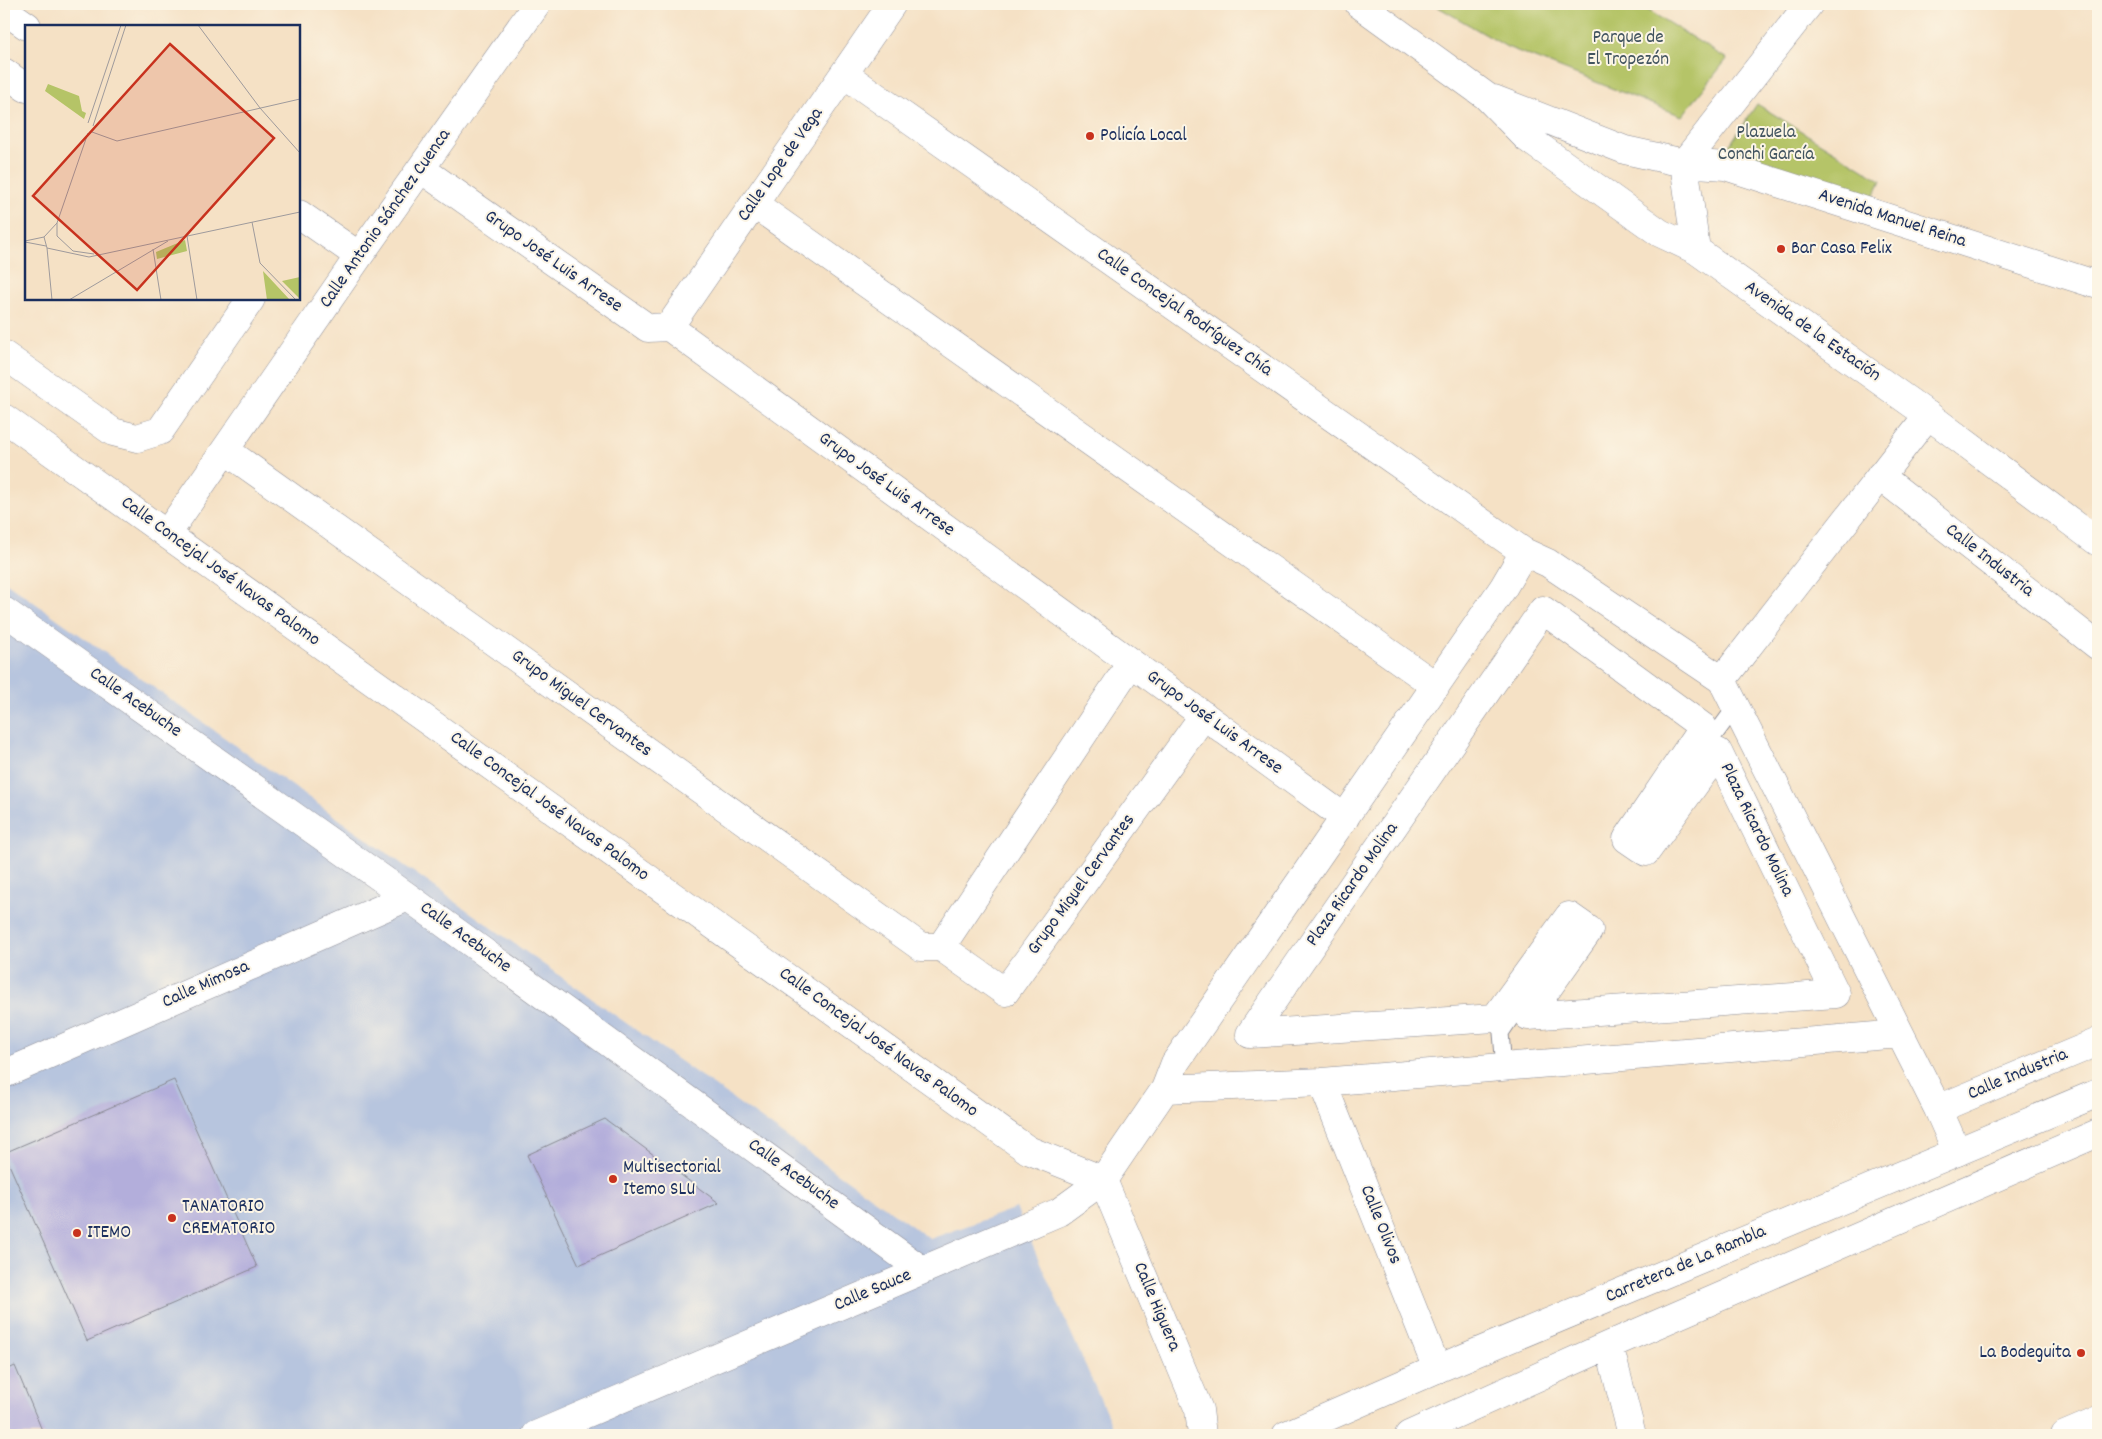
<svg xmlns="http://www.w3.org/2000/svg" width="2102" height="1439" font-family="Dekko,sans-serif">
  <rect width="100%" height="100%" fill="#fcf5e5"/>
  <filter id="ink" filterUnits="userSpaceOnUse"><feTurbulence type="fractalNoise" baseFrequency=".02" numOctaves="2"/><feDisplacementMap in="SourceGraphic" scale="10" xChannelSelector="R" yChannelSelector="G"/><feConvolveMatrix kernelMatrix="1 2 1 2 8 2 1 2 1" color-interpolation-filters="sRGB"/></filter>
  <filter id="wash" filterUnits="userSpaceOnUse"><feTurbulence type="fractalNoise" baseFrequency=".0096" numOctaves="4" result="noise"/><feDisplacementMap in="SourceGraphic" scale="20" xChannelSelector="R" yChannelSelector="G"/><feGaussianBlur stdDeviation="1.12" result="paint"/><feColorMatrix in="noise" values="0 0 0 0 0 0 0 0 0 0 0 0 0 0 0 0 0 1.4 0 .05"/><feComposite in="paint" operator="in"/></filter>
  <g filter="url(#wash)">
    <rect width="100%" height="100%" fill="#f5e1c5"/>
    <path fill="#b7c5de" d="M4,581L930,1239L1016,1208L1114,1430L1103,1435H4Z"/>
    <path fill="#b5c467" stroke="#687a62" d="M1433,4H1638L1727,59L1682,116L1507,47Z
      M1757,104L1881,180L1869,207L1721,158Z"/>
    <g id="blocks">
      <path fill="#b3aedb" d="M174,1080L257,1267L87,1341L4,1153Z
        M605,1119L719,1203L579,1265L527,1155Z
        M15,1366L44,1435H4V1371Z"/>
    </g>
  </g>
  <g filter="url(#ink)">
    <use href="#blocks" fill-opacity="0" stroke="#888892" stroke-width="1"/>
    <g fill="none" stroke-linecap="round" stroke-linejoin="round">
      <g stroke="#888892" stroke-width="17">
        <path id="lane" d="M1698,758L1736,706
          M1504,1067L1501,1033L1516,1011"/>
      </g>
      <g stroke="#888892" stroke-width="29">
        <path id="street" d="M4,10L27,26
          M4,72L26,88
          M844,74L1524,552L1548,563L1722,680L1938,1109L1957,1152
          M421,169L648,328L669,327L1345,818
          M754,204L1436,686
          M299,214L359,256
          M669,327L892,4
          M4,355L113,432L137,438L160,431L251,299
          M225,450L921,947H941L1131,663
          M1880,476L2098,646
          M167,534L359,256L537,4
          M1543,610L1703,727L1627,839L1646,852L1718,752L1836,994L1528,1016L1589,930L1569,916L1495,1018L1250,1034Z
          M4,611L408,897L922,1270
          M1722,680L1928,415
          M941,947L1005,992L1204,715
          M4,1074L408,897
          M1322,1082L1437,1369
          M1165,1089L1322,1082L1900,1034
          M1938,1109L2098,1042
          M1609,1345L1632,1435
          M536,1435L1059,1212L1103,1180L1165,1089L1175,1063L1503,588L1524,552
          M1409,1435L1609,1345L2098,1133
          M2065,1435L2098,1421"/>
      </g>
      <g stroke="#888892" stroke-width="29">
        <path id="secondary" d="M1359,4L1486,96L1527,138L1660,233L1696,250L1928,415L2098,542
          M1494,99L1625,150L1684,163L1725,166L2098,285
          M1684,163L1809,4
          M1684,163L1696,250
          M4,418L1028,1150L1103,1180L1199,1410L1202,1435
          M1286,1435L1437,1369L2098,1093"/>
      </g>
      <use href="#lane" stroke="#fff" stroke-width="15"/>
      <use href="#street" stroke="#fff" stroke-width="28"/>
      <use href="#secondary" stroke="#fff" stroke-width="28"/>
    </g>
  </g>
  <g fill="#c8321e" stroke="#fcf5e5" stroke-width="2">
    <circle cx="1090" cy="136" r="5"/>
    <circle cx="1781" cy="249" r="5"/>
    <circle cx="613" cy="1179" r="5"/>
    <circle cx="172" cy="1218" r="5"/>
    <circle cx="77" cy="1233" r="5"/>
    <circle cx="2081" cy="1353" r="5"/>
  </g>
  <g text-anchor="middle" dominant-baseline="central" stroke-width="4" stroke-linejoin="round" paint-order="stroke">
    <g font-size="19" fill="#425460" stroke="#fcf5e5">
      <text x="1628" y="38">Parque de<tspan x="1628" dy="22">El Tropezón</tspan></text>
      <text x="1766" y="133">Plazuela<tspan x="1766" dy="22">Conchi García</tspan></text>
    </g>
    <g font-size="19" fill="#1b2f5e" stroke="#fcf5e5" text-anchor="start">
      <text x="1100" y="136">Policía Local</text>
      <text x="1791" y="249">Bar Casa Felix</text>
      <text x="623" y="1168">Multisectorial<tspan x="623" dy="22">Itemo SLU</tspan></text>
      <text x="182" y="1207">TANATORIO<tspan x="182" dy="22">CREMATORIO</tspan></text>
      <text x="87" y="1233">ITEMO</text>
      <text x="2071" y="1353" text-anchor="end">La Bodeguita</text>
    </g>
    <g font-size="19" fill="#1b2f5e" stroke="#fcf5e5">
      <text transform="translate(781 165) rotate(-55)">Calle Lope de Vega</text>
      <text transform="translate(386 219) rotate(-55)">Calle Antonio Sánchez Cuenca</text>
      <text transform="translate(1892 219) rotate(18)">Avenida Manuel Reina</text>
      <text transform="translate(553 262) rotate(35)">Grupo José Luis Arrese</text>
      <text transform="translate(1184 313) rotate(35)">Calle Concejal Rodríguez Chía</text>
      <text transform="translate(1812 332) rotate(35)">Avenida de la Estación</text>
      <text transform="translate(886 485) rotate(36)">Grupo José Luis Arrese</text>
      <text transform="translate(1989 561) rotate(38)">Calle Industria</text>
      <text transform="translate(220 572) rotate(36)">Calle Concejal José Navas Palomo</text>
      <text transform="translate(135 703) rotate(35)">Calle Acebuche</text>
      <text transform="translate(581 704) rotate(36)">Grupo Miguel Cervantes</text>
      <text transform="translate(1214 723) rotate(36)">Grupo José Luis Arrese</text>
      <text transform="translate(549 807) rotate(36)">Calle Concejal José Navas Palomo</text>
      <text transform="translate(1756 830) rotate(64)">Plaza Ricardo Molina</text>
      <text transform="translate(1082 885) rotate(-54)">Grupo Miguel Cervantes</text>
      <text transform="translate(1353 885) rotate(-55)">Plaza Ricardo Molina</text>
      <text transform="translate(465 938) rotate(36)">Calle Acebuche</text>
      <text transform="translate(206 985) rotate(-24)">Calle Mimosa</text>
      <text transform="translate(878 1043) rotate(36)">Calle Concejal José Navas Palomo</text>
      <text transform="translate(2018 1075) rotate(-23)">Calle Industria</text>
      <text transform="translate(793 1175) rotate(36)">Calle Acebuche</text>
      <text transform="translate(1380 1225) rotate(68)">Calle Olivos</text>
      <text transform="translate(1686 1265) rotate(-23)">Carretera de La Rambla</text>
      <text transform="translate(873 1291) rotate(-23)">Calle Sauce</text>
      <text transform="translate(1156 1307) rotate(67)">Calle Higuera</text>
    </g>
  </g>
  <g transform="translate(25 25)">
    <rect width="275" height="275" fill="#f5e1c5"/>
    <path d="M23,59L54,71L57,86L61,88L59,94L20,66ZM160,215L162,226L132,234L131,227ZM238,246L265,275H242ZM275,252V274L257,256Z" fill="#b5c467"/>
    <path fill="none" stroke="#9e9a9c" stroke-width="1" d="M173,0L235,83L275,128M63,98L96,0M68,101L101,0M67,107L92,116L275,74M63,108L32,198V211L48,226L69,229M227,197L235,238L271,275M162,211L172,275M19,212L22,223L64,232L275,187M0,216L19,212L32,198M0,217L21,221M22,223L27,275M128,224L136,275M44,275L143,216"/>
    <path fill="#c8321e" fill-opacity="0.15" stroke="#c8321e" stroke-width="2.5" d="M145,19L249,113L112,265L8,171Z"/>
    <rect width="275" height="275" fill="none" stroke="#1b2f5e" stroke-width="2.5"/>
  </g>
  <rect width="2102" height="1439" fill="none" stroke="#fcf5e5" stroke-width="20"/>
</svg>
